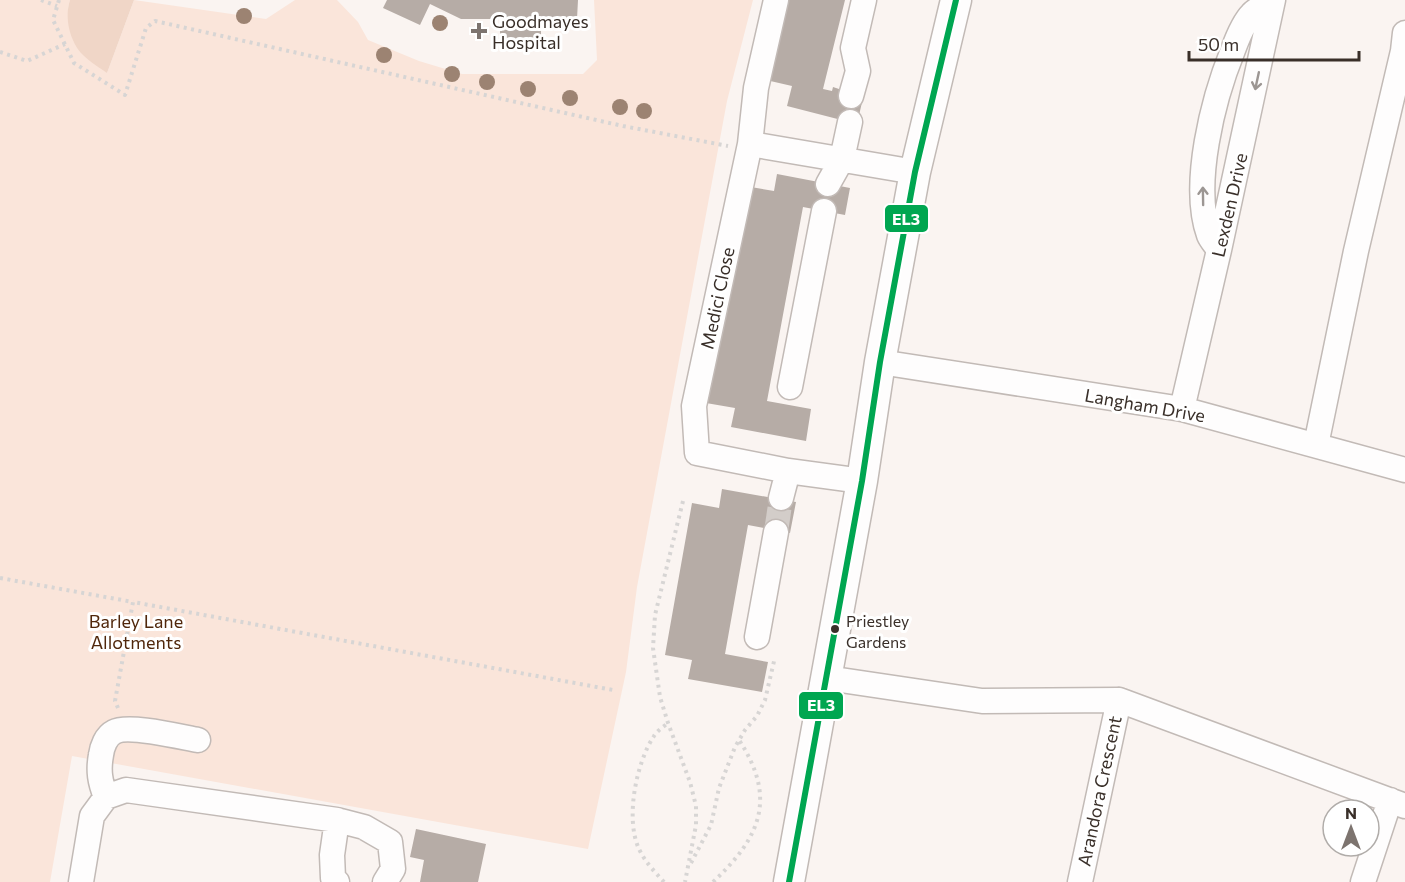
<svg xmlns="http://www.w3.org/2000/svg" width="1405" height="882" font-family="Commissioner,sans-serif">
  <rect width="100%" height="100%" fill="#faf4f1"/>
  <path fill="#fae5da" d="M0,0H70L68,8L107,73L134,0L266,19L295,0H337L358,22L368,40L419,61L462,74H583L597,60L594,0H753L727,101L637,587L626,672L588,849L72,756L50,882H0Z"/>
  <path fill="#f0d6c7" d="M70,0H134L107,73C100,68 90,62 83,55C70,42 64,18 70,0Z"/>
  <path fill="#b6aca6" d="M387,0H578L577,19H541V43H500V19H461L430,4L420,25L383,8Z
    M781,0H845L823,89L832,91L833,87L842,90L841,93L863,98L857,124L787,106L792,86L766,80Z
    M777,174L850,188L845,215L803,207L767,401L811,409L806,441L731,427L735,408L706,403L745,186L774,191Z
    M722,489L796,502L790,533L748,525L725,654L768,662L762,692L688,679L692,660L665,655L692,503L719,508Z
    M416,829L486,844L478,882H420L424,860L410,857Z"/>
  <g fill="none" stroke-linecap="round" stroke-linejoin="round">
    <path stroke="#d3cdc9" stroke-width="24" stroke-dasharray="24 12" stroke-linecap="butt" d="M776,532L781,498"/>
    <g stroke="#c2bab6" stroke-width="27">
      <path id="minor" d="M851,96L858,71L853,48L864,0
        M750,144L756,88L776,0
        M828,184L842,159L850,122
        M1219,250C1216,245 1211,240 1209,235C1191,185 1213,99 1233,50C1237,39 1243,23 1252,14C1257,8 1265,6 1272,3
        M880,362L1182,409L1405,470
        M790,387L824,211
        M1182,409L1219,250L1273,0
        M1316,445L1356,251L1403,51L1405,33
        M862,481L788,471L697,453L694,406L750,144L915,172
        M781,498L788,471
        M757,637L776,532
        M827,678L982,701L1119,700L1405,806
        M106,797C100,782 98,771 101,755C102,747 106,736 114,732C128,724 181,737 198,740
        M337,820L332,855L333,878L337,882
        M81,882L92,816L106,797L126,790L337,820L364,827L390,842L393,869L385,882
        M1080,882L1119,700
        M1363,882L1390,800"/>
    </g>
    <g stroke="#c2bab6" stroke-width="33">
      <path id="major" d="M789,882L862,481L880,362L915,172L956,0"/>
    </g>
    <path stroke="#d7d5d4" stroke-width="4" stroke-dasharray="3 4.5" stroke-linecap="butt" d="M41,0L57,6
      M59,0L53,20L74,63L125,95L146,28L155,21L623,126L728,146
      M0,52L27,61L65,44
      M683,501L655,615L653,648L660,697L668,723L690,782L696,806V825L685,882
      M0,578L133,602
      M118,708L115,701L133,602L613,690
      M691,863L711,825L719,788L735,747L745,730L757,716L765,700L775,657
      M664,882C655,872 645,862 639,849C625,819 636,763 654,736C657,731 663,727 668,723
      M713,882C761,837 777,798 739,740"/>
    <use href="#minor" stroke="#fefdfd" stroke-width="24"/>
    <use href="#major" stroke="#fefdfd" stroke-width="30"/>
    <g stroke="#fff" stroke-width="10">
      <path id="bus-1" d="M789,882L862,481L880,362L915,172L956,0"/>
    </g>
    <use href="#bus-1" stroke="#00a651" stroke-width="6"/>
  </g>
  <g fill="#9c8372">
    <circle cx="244" cy="16" r="8"/>
    <circle cx="440" cy="23" r="8"/>
    <circle cx="384" cy="55" r="8"/>
    <circle cx="452" cy="74" r="8"/>
    <circle cx="487" cy="82" r="8"/>
    <circle cx="528" cy="89" r="8"/>
    <circle cx="570" cy="98" r="8"/>
    <circle cx="620" cy="107" r="8"/>
    <circle cx="644" cy="111" r="8"/>
  </g>
  <defs><path id="oneway-shaft" d="M-6 0H5M1.5-3L5.5 0L1.5 3" fill="none" stroke-width="1.6" stroke-linecap="round" stroke-linejoin="round" transform="scale(1.5)"/></defs>
  <g stroke="#9c9693">
    <use href="#oneway-shaft" transform="translate(1257 81) rotate(102)"/>
    <use href="#oneway-shaft" transform="translate(1203 196) rotate(-91)"/>
  </g>
  <path fill="#7d746f" stroke="#fff" stroke-width="2" d="M476 22h6v6h6v6h-6v6h-6v-6h-6v-6h6z"/>
  <circle fill="#392f29" stroke="#fff" stroke-width="2" cx="835" cy="629" r="5"/>
  <g text-anchor="middle" dominant-baseline="central" stroke-width="6" stroke-linejoin="round" paint-order="stroke">
    <g font-size="16" fill="#392f29" stroke="#fff" text-anchor="start">
      <text x="846" y="620">Priestley<tspan x="846" dy="21">Gardens</tspan></text>
    </g>
    <g font-size="18" fill="#392f29" stroke="#fff" text-anchor="start">
      <text x="492" y="21">Goodmayes<tspan x="492" dy="21">Hospital</tspan></text>
    </g>
    <g font-size="18" fill="#392f29" stroke="#fff">
      <text transform="translate(1229 205) rotate(-77)">Lexden Drive</text>
      <text transform="translate(717 298) rotate(-78)">Medici Close</text>
      <text transform="translate(1145 405) rotate(10)">Langham Drive</text>
      <text transform="translate(1099 791) rotate(-78)">Arandora Crescent</text>
    </g>
    <g font-size="18" fill="#50270b" stroke="#fff">
      <text x="136" y="621">Barley Lane<tspan x="136" dy="21">Allotments</tspan></text>
    </g>
  </g>
  <g stroke="#fff" stroke-width="2">
    <rect x="884" y="204" width="45" height="29" rx="6" fill="#00a651"/>
    <rect x="798" y="691" width="46" height="29" rx="6" fill="#00a651"/>
  </g>
  <g font-size="16" text-anchor="middle" font-weight="bold" fill="#fff">
    <text x="906" y="225">EL3</text>
    <text x="821" y="711">EL3</text>
  </g>
  <g transform="translate(1351 828)"><circle r="28" fill="#ffffff" stroke="#b0aca9" stroke-width="1.5"/>
  <path d="M0-4.5L10 22L0 15L-10 22Z" fill="#7d746f"/>
  <text y="-9" font-size="16" font-weight="bold" text-anchor="middle" fill="#392f29">N</text>
  </g>
  <path d="M1189 51v9h170v-9" fill="none" stroke="#392f29" stroke-width="3"/>
  <text x="1198" y="51" font-size="18" fill="#392f29" stroke="#ffffff" stroke-width="4.5" paint-order="stroke">50 m</text>
</svg>
